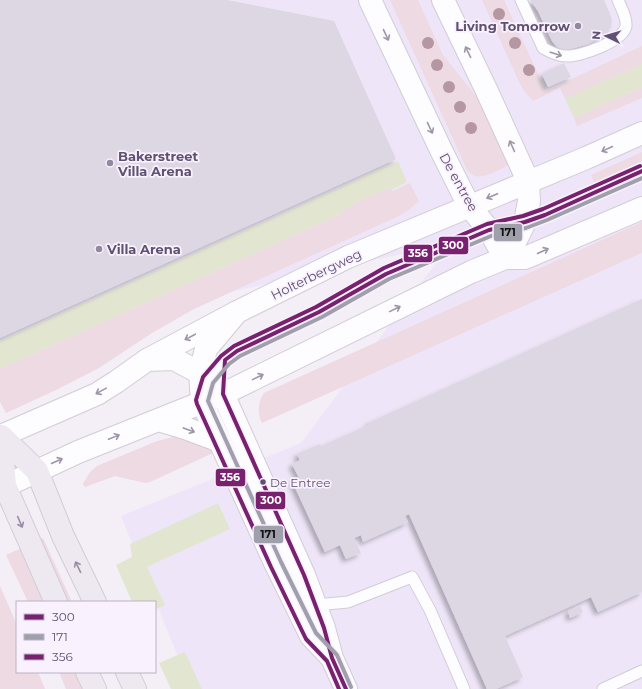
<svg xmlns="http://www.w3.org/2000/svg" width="642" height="689" font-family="Montserrat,sans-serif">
  <defs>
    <filter id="shadow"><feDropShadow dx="-3.5" dy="3.5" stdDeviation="2" flood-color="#0004"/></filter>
  </defs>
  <rect width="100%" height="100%" fill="#f4eef6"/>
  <path fill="#eee6f8" d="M0,0H642V689H191L121,516L301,443L451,243L185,302L0,382Z"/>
  <path fill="#eddae3" d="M390,0H418L443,55L488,111L508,164C505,168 501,169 497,171C485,176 476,181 467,170Z
    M482,0H504L546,91L642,46V64L565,99L560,88L533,101L525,92L520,84Z
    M642,87V98L577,126L574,118Z
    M642,152V161L594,183L591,175Z
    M410,183L419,201L409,210L399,216L194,309L152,333L99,368L56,390L6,413L0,402V369L334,217L359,201L389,188L393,191Z
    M642,222V253L262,423C257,413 258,402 264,393Z
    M173,437C190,437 202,442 215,452L150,482L145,483L115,476L85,487L83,484L90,472L97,466L157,441Z
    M43,538L72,602H62L35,542Z
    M24,547L48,602H28L6,555Z
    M0,586L17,625V672H38L45,689H0Z
    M59,672H80L87,689H66Z"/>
  <path fill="#e2e6d1" d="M642,64V87L574,118L565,99Z
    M398,161L407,182L391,190L389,188L359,201L334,217L0,369V341Z
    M218,503L230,529L147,567L165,605L155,610V602H132L116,565L132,557L130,544Z
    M185,652L202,689H171L159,663Z"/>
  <path fill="#ddd6e3" filter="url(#shadow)" d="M0,0H227L334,21L396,159L0,338Z
    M530,0H604L610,14L612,20L611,27L607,32L588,44L568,50H563L557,47L552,41L538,11Z
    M564,63L571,77L548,87L542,74Z
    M642,299V592L598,612L591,597L505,636L523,677L496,689H487L409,514L405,516L408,522L363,542L361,535L354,538L361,553L346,559L340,545L325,552L292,481L299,478L292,464L300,460L297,454L320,444L321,446L369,425L368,423Z
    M580,606L583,612L570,618L568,611Z"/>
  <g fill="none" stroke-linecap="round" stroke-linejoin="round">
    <g stroke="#d1ccd6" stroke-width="13">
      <path id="service" d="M521,0L543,48C550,52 558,56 566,56C580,57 624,41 626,26C627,17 621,8 618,0
        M207,384C211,371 227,358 237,351L319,312L386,274L489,230L525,222L545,215L642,171
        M316,605L348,602L412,577L430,610L464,689
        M603,689L642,671"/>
    </g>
    <g stroke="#d1ccd6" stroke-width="24">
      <path id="minor" d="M370,0L441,150L469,206L489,230L505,258L514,244L525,222L529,201L528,181L485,87L443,0
        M237,312L206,349L200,373L202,402L276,565L311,636L330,656
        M147,360L174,359L200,373L223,394L304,575L324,628L332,658L346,689"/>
    </g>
    <g stroke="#d3ccd7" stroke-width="24">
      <path id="secondary" d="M158,420L185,428L220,441
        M1,436L97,394L116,382L147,360L237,312L348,257L586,158L642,133
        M5,486L78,452L223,394L471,272L505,258H525L642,208"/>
    </g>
    <g stroke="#d1ccd7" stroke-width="24">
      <path id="primary" d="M1,436L37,471L63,536L95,602
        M1,436L5,486L56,602
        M87,672L95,689
        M127,672L135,689"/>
    </g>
    <use href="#service" stroke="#fdfcfe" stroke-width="11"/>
    <use href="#minor" stroke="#fdfcfe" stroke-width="22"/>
    <use href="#secondary" stroke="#fdfcfe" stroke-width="22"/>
    <use href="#primary" stroke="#eee8f1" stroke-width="22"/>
    <g stroke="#f9f1fd" stroke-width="7">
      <path id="bus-1" d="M346,689L332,658L324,628L304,575L223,394L225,360L237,351L319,312L386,274L489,230L525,222L545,215L642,171"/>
    </g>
    <g stroke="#f9f1fd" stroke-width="7">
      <path id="bus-2" d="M351,687L337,655L316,633L281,562L208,401L213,383L229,364L240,356L322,317L389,279L491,236L526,228L547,220L642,178"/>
    </g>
    <g stroke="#f9f1fd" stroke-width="7">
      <path id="bus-3" d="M339,689L327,661L306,639L271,567L197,404L196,400L203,377L221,356L234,346L316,307L384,268L487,224L523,216L543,209L640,166"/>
    </g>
    <use href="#bus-1" stroke="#77216f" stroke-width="4"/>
    <use href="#bus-2" stroke="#9fa0ab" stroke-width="4"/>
    <use href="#bus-3" stroke="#77216f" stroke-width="4"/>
  </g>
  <g fill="#b597a1">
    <circle cx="499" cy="14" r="6"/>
    <circle cx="428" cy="43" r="6"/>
    <circle cx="515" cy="43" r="6"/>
    <circle cx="437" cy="65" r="6"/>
    <circle cx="529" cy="70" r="6"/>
    <circle cx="449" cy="87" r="6"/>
    <circle cx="460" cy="107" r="6"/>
    <circle cx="471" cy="128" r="6"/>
  </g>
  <defs><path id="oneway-shaft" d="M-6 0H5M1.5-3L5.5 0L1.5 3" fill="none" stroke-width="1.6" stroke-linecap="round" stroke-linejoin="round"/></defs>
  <g stroke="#9e95aa">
    <use href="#oneway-shaft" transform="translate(386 35) rotate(65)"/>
    <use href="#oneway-shaft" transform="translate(468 52) rotate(-116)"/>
    <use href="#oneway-shaft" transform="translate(556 54) rotate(18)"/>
    <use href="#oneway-shaft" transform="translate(430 128) rotate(65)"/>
    <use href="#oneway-shaft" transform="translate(512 146) rotate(-114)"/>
    <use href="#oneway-shaft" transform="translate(607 149) rotate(155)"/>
    <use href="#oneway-shaft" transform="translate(492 196) rotate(157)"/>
    <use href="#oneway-shaft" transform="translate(543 251) rotate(-24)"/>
    <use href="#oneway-shaft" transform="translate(395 309) rotate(-26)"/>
    <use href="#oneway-shaft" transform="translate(190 337) rotate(152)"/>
    <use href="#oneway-shaft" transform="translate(258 377) rotate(-26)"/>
    <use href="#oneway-shaft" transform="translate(101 391) rotate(151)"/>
    <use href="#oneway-shaft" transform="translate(189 430) rotate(20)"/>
    <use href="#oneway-shaft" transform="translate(114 437) rotate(-22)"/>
    <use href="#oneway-shaft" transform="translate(57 461) rotate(-24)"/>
  </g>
  <g stroke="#988da5">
    <use href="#oneway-shaft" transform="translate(20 522) rotate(67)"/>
    <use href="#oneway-shaft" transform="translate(78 567) rotate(-116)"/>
  </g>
  <g fill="#9288a0" stroke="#f9f1fd" stroke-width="1.5">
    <circle cx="578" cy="26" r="4"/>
    <circle cx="110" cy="163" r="4"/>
    <circle cx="99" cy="249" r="4"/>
  </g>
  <circle fill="#5e5172" stroke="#f9f1fd" stroke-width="1.5" cx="263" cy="482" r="3.5"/>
  <g text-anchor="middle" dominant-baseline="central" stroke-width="3.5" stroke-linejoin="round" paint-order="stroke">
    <g font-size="12" fill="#5e5172" stroke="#f9f1fd" text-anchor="start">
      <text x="270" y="482">De Entree</text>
    </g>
    <g font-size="13" font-weight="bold" fill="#5e5172" stroke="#f9f1fd" text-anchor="start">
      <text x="570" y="26" text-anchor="end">Living Tomorrow</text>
      <text x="118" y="156">Bakerstreet<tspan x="118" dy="15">Villa Arena</tspan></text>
      <text x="107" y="249">Villa Arena</text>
    </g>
    <g font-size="13" fill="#5e5172" stroke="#f9f1fd">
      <text transform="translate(459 182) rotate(61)">De entree</text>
      <text transform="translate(316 274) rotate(-26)">Holterbergweg</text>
    </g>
  </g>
  <g stroke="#f9f1fd" stroke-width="1.5">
    <rect x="493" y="223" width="30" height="19" rx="4" fill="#9fa0ab"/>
    <rect x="438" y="236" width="31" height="19" rx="4" fill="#77216f"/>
    <rect x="403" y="244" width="30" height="19" rx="4" fill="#77216f"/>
    <rect x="215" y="468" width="31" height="19" rx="4" fill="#77216f"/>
    <rect x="255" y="491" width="31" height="19" rx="4" fill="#77216f"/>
    <rect x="253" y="525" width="31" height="19" rx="4" fill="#9fa0ab"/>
  </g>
  <g font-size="11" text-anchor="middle" font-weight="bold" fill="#fff">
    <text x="453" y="249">300</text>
    <text x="418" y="257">356</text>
    <text x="230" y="481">356</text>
    <text x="271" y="504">300</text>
  </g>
  <g font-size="11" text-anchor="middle" font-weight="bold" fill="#111">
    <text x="508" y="236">171</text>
    <text x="268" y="538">171</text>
  </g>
  <rect x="16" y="601" width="140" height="72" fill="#f9f1fd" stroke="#bbb1c5"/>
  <rect x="24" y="614" width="20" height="6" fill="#77216f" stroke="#bbb1c5"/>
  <text x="52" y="621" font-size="12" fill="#5e5172">300</text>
  <rect x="24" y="634" width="20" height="6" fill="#9fa0ab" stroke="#bbb1c5"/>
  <text x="52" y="641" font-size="12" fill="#5e5172">171</text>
  <rect x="24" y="654" width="20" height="6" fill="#77216f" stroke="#bbb1c5"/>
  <text x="52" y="661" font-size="12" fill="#5e5172">356</text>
  <g transform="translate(606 36) rotate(275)" stroke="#f9f1fd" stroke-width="3" paint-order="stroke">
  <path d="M0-3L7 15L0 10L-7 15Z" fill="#5e5172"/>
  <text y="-6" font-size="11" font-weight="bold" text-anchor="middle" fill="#5e5172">N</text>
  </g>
</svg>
